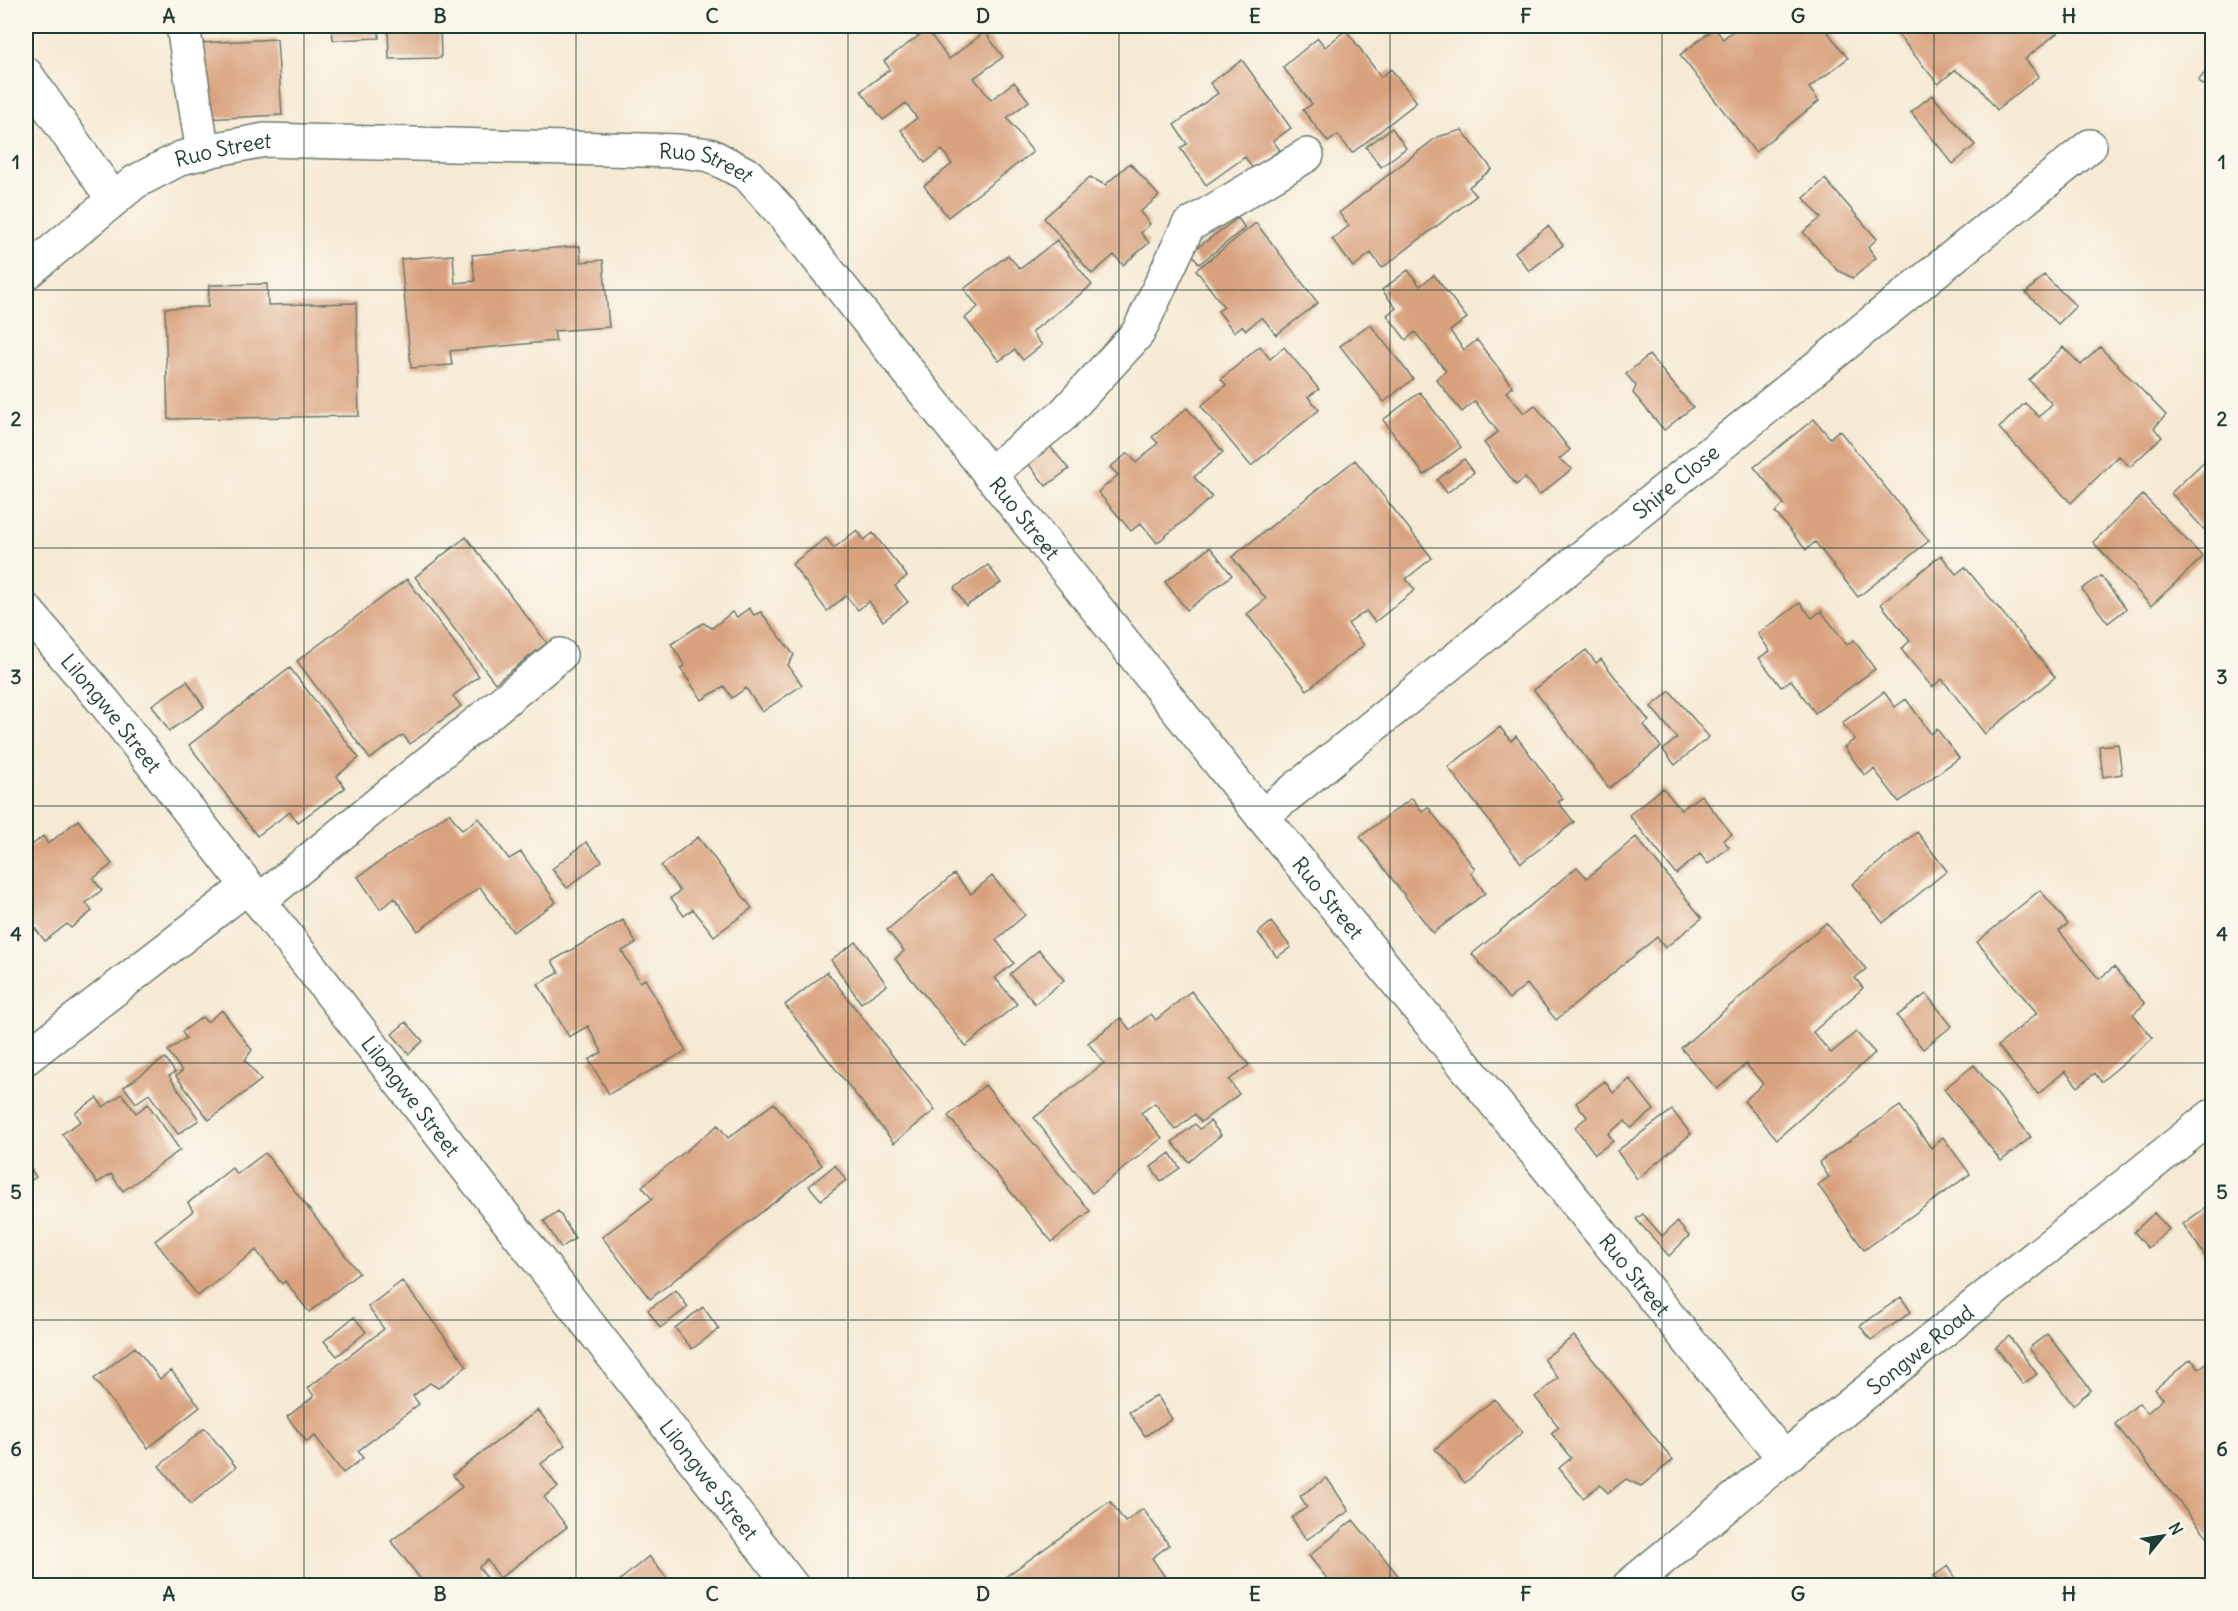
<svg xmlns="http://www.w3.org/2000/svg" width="2238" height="1611" font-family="Delius,sans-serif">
  <rect width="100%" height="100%" fill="#fbf7ec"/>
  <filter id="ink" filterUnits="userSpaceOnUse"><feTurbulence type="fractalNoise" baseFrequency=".0167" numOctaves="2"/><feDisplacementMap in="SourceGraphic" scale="12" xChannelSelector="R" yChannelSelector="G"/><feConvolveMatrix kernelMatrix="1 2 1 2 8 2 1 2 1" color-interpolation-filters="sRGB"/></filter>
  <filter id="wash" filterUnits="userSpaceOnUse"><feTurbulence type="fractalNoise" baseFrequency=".008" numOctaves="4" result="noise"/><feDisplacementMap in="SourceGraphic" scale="24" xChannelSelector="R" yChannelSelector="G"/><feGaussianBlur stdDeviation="1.35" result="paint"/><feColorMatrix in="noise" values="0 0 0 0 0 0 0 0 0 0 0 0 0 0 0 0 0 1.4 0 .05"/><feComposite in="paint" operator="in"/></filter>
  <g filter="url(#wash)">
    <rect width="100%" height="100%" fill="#f6ead5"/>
    <g id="blocks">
      <path fill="#d9a27f" d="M203,26H253V27L204,32Z
        M309,26H379V38L333,40L332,28L309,29Z
        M388,26H440L441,58L389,59Z
        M1729,26H1823L1848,58L1809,88L1819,101L1755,152L1680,55L1715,28L1723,39L1733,31Z
        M1891,26H2066L2025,59L2039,76L1997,110L1979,87L1955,70L1938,84Z
        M927,30L949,59L985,32L1003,57L974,78L991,100L1014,82L1029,101L1007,118L1033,152L948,217L924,186L952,164L942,150L925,163L901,130L917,118L906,103L883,120L861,91L890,69L884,61Z
        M1346,30L1381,77L1391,69L1417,102L1352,153L1338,135L1328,142L1303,110L1312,104L1283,67L1318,38L1325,47Z
        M277,39L282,115L206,119L200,43Z
        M1242,60L1291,128L1273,141L1280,150L1253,169L1245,157L1206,185L1180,148L1187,144L1174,125L1218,93L1210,83Z
        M2212,64V93L2198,81Z
        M1932,95L1975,145L1953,164L1911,112Z
        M1392,128L1406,148L1381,167L1366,147Z
        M1462,130L1492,169L1469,187L1476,196L1382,268L1371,253L1353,267L1332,239L1349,226L1339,213L1437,137Z
        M1130,163L1159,196L1140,212L1150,224L1141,233L1149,243L1123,265L1114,255L1092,274L1044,218L1090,177L1105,185Z
        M1825,179L1877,239L1868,247L1876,258L1853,278L1837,270L1803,232L1821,218L1804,198Z
        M1238,218L1245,228L1199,264L1191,252Z
        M1256,223L1318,303L1276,335L1262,317L1246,330L1242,326L1234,332L1218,311L1224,307L1196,270Z
        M1548,226L1563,245L1529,271L1515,252Z
        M1057,240L1092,285L1032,332L1042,345L1023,360L1015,350L999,361L965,318L978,307L964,289L1008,255L1020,269Z
        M580,246L581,262L603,260L609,327L554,331L556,341L450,351L452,365L411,368L401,259L453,255L455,283L475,281L472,255Z
        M1408,270L1420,286L1434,275L1467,318L1450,331L1464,350L1477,340L1513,387L1506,392L1524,413L1535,405L1570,450L1559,459L1572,469L1539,495L1525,478L1516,485L1484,443L1498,432L1475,401L1462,412L1436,379L1446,371L1415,332L1406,340L1387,315L1396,308L1382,290Z
        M2044,275L2076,306L2058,324L2026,293Z
        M267,284L268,305L356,303L359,416L168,419L165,308L208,307L209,285Z
        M1370,324L1413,379L1384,402L1340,346Z
        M1260,346L1270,359L1284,347L1319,389L1308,397L1319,410L1251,466L1201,406L1226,385L1221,379Z
        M2063,347L2081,365L2100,347L2166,415L2154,428L2162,437L2130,467L2119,456L2071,503L1999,428L2025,403L2039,417L2052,404L2029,380Z
        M1649,355L1693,407L1664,430L1633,393L1636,386L1626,374Z
        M1420,392L1461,447L1424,475L1383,420Z
        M1187,408L1223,452L1194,477L1212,497L1157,543L1141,523L1131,531L1098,492L1118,475L1110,467L1128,453L1136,463L1158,443L1152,437Z
        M1814,419L1830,438L1839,430L1929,541L1858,597L1815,542L1806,550L1775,512L1784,504L1754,467Z
        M1048,444L1069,469L1046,486L1026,461Z
        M2212,454V538L2171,493Z
        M1464,459L1474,472L1447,493L1437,480Z
        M1355,460L1432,558L1406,579L1415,590L1375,622L1366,611L1348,624L1364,645L1307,690L1247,614L1266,599L1232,557Z
        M2143,495L2203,557L2151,606L2093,542Z
        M857,530L864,540L873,533L907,576L895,586L908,602L883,621L869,601L858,610L846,596L827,611L792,564L826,538L834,548Z
        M466,537L547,643L495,683L415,577Z
        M1210,547L1232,575L1187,610L1165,582Z
        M1941,555L1956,574L1965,567L2055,677L1985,734L1942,679L1932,687L1901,649L1910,641L1881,604Z
        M988,565L1001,583L966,606L954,588Z
        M2101,576L2126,609L2108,623L2082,589Z
        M407,579L479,676L453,696L461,706L410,744L403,735L370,759L297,661Z
        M1800,603L1812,618L1821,611L1847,645L1854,640L1875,669L1815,713L1791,680L1781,687L1759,658L1770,651L1758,634Z
        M749,608L754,615L761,612L794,655L788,665L802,685L762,712L746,688L732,698L724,686L702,700L680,668L685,666L671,644L703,623L712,628L732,612L737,617Z
        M1586,650L1596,663L1601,659L1649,721L1644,725L1661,747L1609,788L1534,690Z
        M290,668L359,758L337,776L345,788L298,822L290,812L257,836L189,745Z
        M187,681L204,707L169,731L152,705Z
        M1670,691L1709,737L1675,765L1663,750L1677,738L1651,707Z
        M1884,692L1895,707L1906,699L1931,734L1937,729L1959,758L1899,802L1874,769L1865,776L1844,747L1855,739L1842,723Z
        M1500,727L1511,741L1516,736L1563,799L1558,802L1574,822L1521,863L1448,767Z
        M2118,744L2122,774L2103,777L2099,746Z
        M1663,788L1681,810L1701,795L1732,834L1723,840L1729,847L1708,864L1700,854L1676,874L1629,815Z
        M1412,798L1422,811L1428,807L1475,869L1471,873L1485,893L1433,933L1360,837Z
        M449,813L462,830L479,818L509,859L521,852L556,902L513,932L480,887L418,931L395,898L380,909L358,877Z
        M78,820L112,864L93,879L102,890L86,903L92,911L71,928L67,924L45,941L30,922L26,925V850L43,836L48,844Z
        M1917,832L1947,871L1883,923L1852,884Z
        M698,837L752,908L714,936L693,909L684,916L671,898L680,891L661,866Z
        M1636,837L1702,918L1665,948L1657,937L1556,1020L1527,984L1509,999L1472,954L1577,867L1587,878Z
        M586,842L602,861L567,888L552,869Z
        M954,874L971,894L992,876L1025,915L996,940L1014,963L995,978L1017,1004L966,1046L895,959L904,951L887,930Z
        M2040,890L2068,924L2059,931L2099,979L2114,967L2145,1004L2133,1014L2153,1038L2101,1082L2095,1073L2078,1087L2065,1071L2038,1094L1998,1046L2037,1013L1977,942Z
        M623,920L636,943L622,951L640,982L645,979L686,1051L609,1094L589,1060L602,1052L588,1026L569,1037L538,984L559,973L552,961Z
        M1271,922L1291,947L1277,957L1258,933Z
        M1826,923L1866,969L1855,978L1863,988L1813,1032L1831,1053L1856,1032L1875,1053L1777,1139L1744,1101L1763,1084L1746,1064L1717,1089L1681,1048Z
        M856,942L887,985L861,1003L831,960Z
        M1039,950L1064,980L1035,1004L1010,974Z
        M827,972L935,1110L894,1143L785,1005Z
        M1191,991L1249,1065L1229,1080L1239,1094L1201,1122L1195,1114L1175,1130L1155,1103L1141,1113L1162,1138L1092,1193L1034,1118L1104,1063L1088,1043L1121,1018L1130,1030L1151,1014L1156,1020Z
        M1926,994L1952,1026L1923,1049L1897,1016Z
        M222,1010L252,1050L245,1060L261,1080L209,1120L176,1076L182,1071L168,1051L186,1038L182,1032L202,1017L207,1022Z
        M406,1022L423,1041L409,1054L392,1034Z
        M165,1058L175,1072L169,1076L199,1120L178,1134L149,1094L136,1103L124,1087Z
        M1974,1065L2031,1137L2001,1161L1944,1089Z
        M1630,1079L1654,1110L1631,1128L1625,1121L1608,1134L1613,1141L1595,1154L1575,1127L1587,1117L1576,1103L1605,1081L1613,1093Z
        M985,1085L1090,1211L1052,1242L948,1116Z
        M122,1094L136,1113L148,1104L180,1150L123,1191L111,1174L97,1183L62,1134L81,1121L75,1113L97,1098L103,1107Z
        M774,1103L822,1165L650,1299L602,1237L652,1199L642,1186L718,1125L728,1138Z
        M1900,1106L1931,1148L1943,1137L1970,1174L1864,1250L1818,1185L1829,1177L1819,1162Z
        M1672,1110L1691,1134L1637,1179L1617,1151Z
        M1210,1121L1221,1135L1189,1162L1172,1142L1195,1124L1200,1129Z
        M265,1153L359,1273L309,1312L285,1281L282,1284L256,1250L198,1296L155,1241L193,1211L188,1203L232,1168L237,1174Z
        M1170,1153L1180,1168L1161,1181L1151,1167Z
        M26,1161L36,1177L26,1184Z
        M835,1165L846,1180L821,1200L809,1186Z
        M2212,1203V1266L2183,1224Z
        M558,1211L575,1238L561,1248L544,1221Z
        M2154,1213L2169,1229L2148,1248L2134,1232Z
        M1643,1214L1662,1236L1677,1222L1689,1236L1669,1256L1636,1219Z
        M402,1281L467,1366L438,1388L430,1383L413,1396L419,1404L358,1451L363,1458L343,1473L315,1436L307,1442L287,1417L314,1396L308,1388L384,1329L368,1307Z
        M676,1290L688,1307L660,1328L648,1310Z
        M1901,1297L1911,1312L1871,1340L1860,1326Z
        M703,1307L719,1329L692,1349L675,1328Z
        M354,1317L366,1332L337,1356L324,1341Z
        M2047,1334L2091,1390L2073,1405L2029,1348Z
        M1574,1336L1673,1460L1641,1486L1626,1479L1608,1493L1600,1485L1583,1498L1559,1468L1571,1458L1551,1433L1559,1427L1535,1397L1558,1378L1544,1359Z
        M2009,1336L2037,1374L2023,1384L1996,1347Z
        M135,1347L160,1379L171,1370L200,1407L148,1448L94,1379Z
        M2212,1358V1542L2115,1424L2139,1403L2147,1413L2163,1399L2155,1389L2191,1359L2199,1369Z
        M1157,1395L1172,1419L1145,1436L1129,1412Z
        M1494,1399L1523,1432L1465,1483L1435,1449Z
        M538,1410L565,1445L541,1464L558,1487L544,1497L567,1527L500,1578L487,1560L479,1567L486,1577L475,1586H426L391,1541L462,1487L453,1475Z
        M205,1428L236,1467L191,1504L159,1466Z
        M1327,1478L1349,1511L1306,1540L1292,1518L1307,1507L1300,1496Z
        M1110,1501L1125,1522L1143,1509L1169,1545L1152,1558L1171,1586H1009L1004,1578Z
        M1353,1520L1407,1586H1333L1309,1556Z
        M649,1556L673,1586H613Z
        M1948,1566L1961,1586H1940L1934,1576Z"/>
    </g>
  </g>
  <g filter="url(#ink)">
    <use href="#blocks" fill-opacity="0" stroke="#6a7a6c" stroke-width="1.5"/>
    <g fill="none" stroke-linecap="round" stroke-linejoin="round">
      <g stroke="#6a7a6c" stroke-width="36">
        <g id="minor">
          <path d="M183,26L203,153"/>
          <path d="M26,74L113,199"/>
          <path id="s1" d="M26,273L135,182L181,158L217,149L265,140L679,151L710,155L748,175L782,213L1262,816L1784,1458"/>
          <path d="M989,474L1063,415L1138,333L1188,226L1307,155"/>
          <path id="s2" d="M26,610L106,704L792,1586"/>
          <path id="s3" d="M1262,816L2090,146"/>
          <path d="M259,901L560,655"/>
          <path d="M26,1058L247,887"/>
          <path id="s4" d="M1629,1586L1784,1458L2212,1116"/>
        </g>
      </g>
      <use href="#minor" stroke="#fff" stroke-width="33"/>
    </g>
  </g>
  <path fill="none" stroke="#1f3d34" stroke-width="1.5" stroke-opacity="0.55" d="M304,26V1586M576,26V1586M848,26V1586M1119,26V1586M1390,26V1586M1662,26V1586M1934,26V1586M26,290H2212M26,548H2212M26,806H2212M26,1063H2212M26,1320H2212"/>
  <g text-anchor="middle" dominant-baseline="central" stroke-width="6" stroke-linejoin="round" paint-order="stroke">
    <g font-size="21" fill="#1f3d34" stroke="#fbf7ec">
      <text stroke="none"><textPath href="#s1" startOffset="237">Ruo Street</textPath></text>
      <text stroke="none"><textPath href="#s1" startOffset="723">Ruo Street</textPath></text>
      <text stroke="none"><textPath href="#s3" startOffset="532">Shire Close</textPath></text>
      <text stroke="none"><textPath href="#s1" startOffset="1209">Ruo Street</textPath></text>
      <text stroke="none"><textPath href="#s2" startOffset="134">Lilongwe Street</textPath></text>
      <text stroke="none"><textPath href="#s1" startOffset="1695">Ruo Street</textPath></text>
      <text stroke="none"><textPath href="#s2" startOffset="620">Lilongwe Street</textPath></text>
      <text stroke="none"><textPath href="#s1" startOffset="2181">Ruo Street</textPath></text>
      <text stroke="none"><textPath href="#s4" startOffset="375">Songwe Road</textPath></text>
      <text stroke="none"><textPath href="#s2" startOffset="1106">Lilongwe Street</textPath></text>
    </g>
  </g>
  <rect width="2238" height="1611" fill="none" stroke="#fbf7ec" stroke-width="66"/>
  <g transform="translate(2163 1536) rotate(60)" stroke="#fbf7ec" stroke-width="4.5" paint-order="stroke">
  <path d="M0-4.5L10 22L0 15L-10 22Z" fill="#1f3d34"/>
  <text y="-9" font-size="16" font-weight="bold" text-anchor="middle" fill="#1f3d34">N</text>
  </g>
  <rect x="33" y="33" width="2172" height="1545" fill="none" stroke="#1f3d34" stroke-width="2"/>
  <g font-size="20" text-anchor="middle" font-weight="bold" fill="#1f3d34">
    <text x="169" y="23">A</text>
    <text x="440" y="23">B</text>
    <text x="712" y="23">C</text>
    <text x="983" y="23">D</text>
    <text x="1255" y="23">E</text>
    <text x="1526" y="23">F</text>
    <text x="1798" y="23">G</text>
    <text x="2069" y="23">H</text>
    <text x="16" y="169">1</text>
    <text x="2222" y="169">1</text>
    <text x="16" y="426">2</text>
    <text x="2222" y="426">2</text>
    <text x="16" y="684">3</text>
    <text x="2222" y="684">3</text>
    <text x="16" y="941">4</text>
    <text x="2222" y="941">4</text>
    <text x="16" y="1199">5</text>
    <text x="2222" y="1199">5</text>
    <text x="16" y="1456">6</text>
    <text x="2222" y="1456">6</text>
    <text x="169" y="1601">A</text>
    <text x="440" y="1601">B</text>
    <text x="712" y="1601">C</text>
    <text x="983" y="1601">D</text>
    <text x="1255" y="1601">E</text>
    <text x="1526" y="1601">F</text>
    <text x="1798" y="1601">G</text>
    <text x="2069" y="1601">H</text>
  </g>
</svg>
